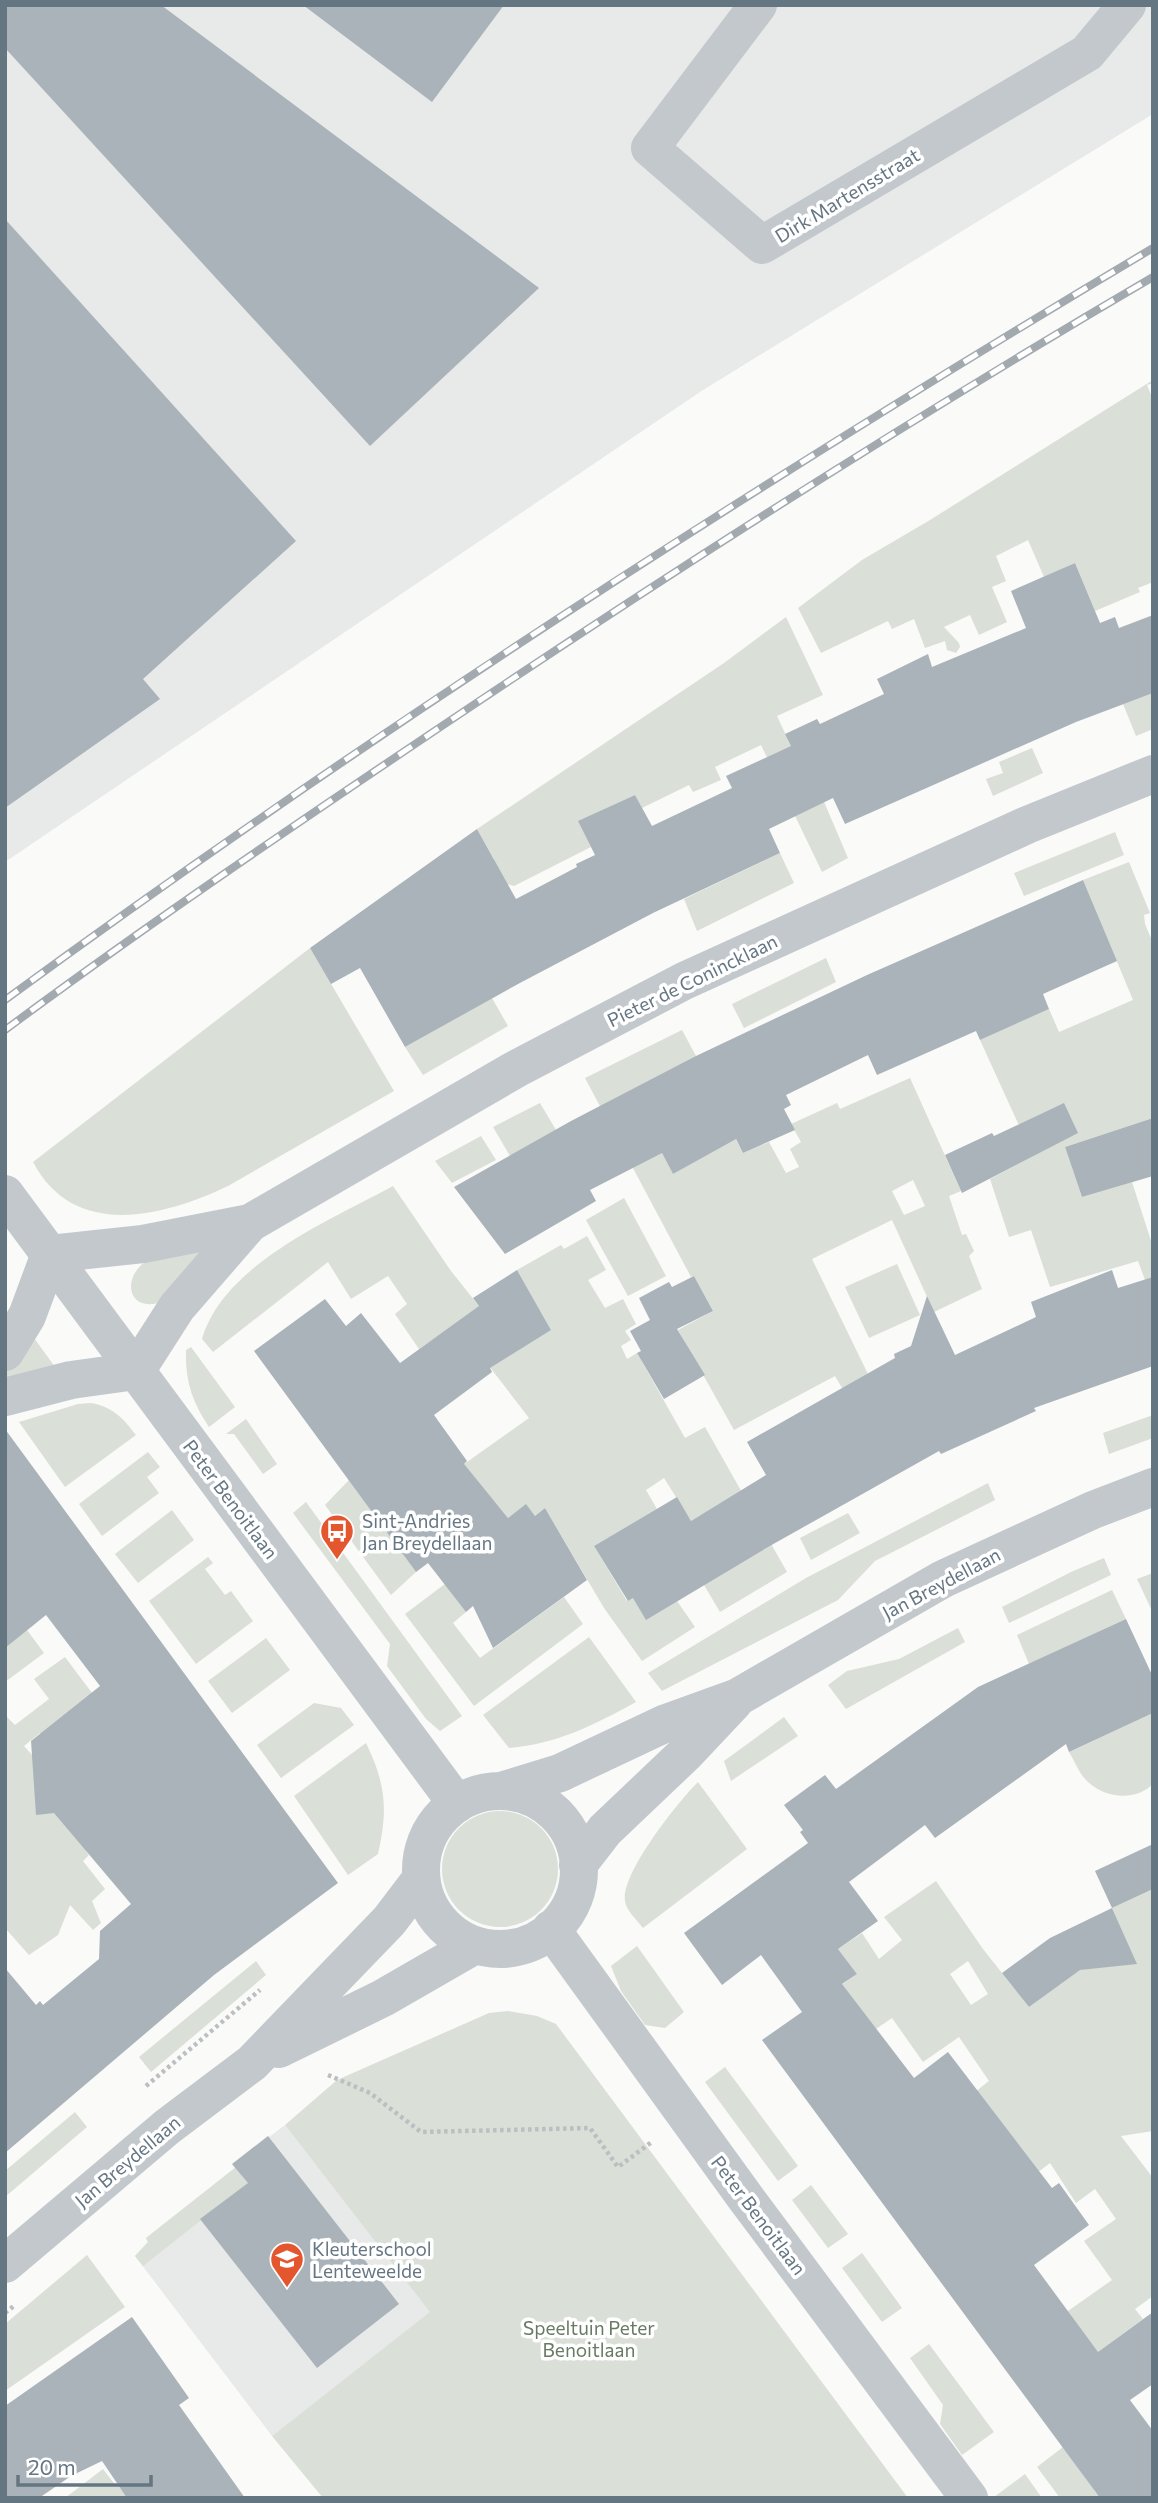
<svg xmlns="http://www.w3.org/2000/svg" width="1158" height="2503" font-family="Commissioner,sans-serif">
  <rect width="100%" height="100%" fill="#fafaf8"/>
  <path fill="#e8e9e9" d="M5,5H1153V114L703,390L5,862Z
    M285,2125L431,2312L272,2436L135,2256L148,2242L146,2238L235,2168L233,2164Z"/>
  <path fill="#dadfd7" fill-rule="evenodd" d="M1153,380V383L1147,385L1153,400V582L1138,588L1140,592L1095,611L1075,563L1044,577L1028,540L996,556L1006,581L992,587L1007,622L979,635L970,615L944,627L959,643L960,647L956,653L947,650L945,641L925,648L914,619L892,629L888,621L821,653L798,608L862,560L930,520Z
    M786,617L823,695L777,716L809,785L816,783L848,858L822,872L761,745L715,767L721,780L693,792L689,785L642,808L635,795L579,821L591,847L514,886L483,877L494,859L477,829L724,663Z
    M1153,693V729L1136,736L1123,704Z
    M1032,748L1043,773L993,796L986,779L1003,773L999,762Z
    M1115,832L1124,855L1024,896L1014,873Z
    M780,853L794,883L697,931L684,899Z
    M1129,862L1150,913L1144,915L1145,924L1153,943V1118L1065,1147L1082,1197L1132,1182L1153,1247V1277L1145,1280L1138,1261L1050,1287L1031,1230L1009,1237L990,1179L1033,1156L980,1040L1049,1009L1059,1032L1133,1000L1083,880Z
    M310,948L394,1091L228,1186C163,1217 74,1240 33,1162Z
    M826,958L836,982L744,1028L732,1004Z
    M492,998L508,1026L423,1075L405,1047Z
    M682,1030L696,1056L662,1153L673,1174L735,1138L743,1153L769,1142L786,1173L799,1167L790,1149L801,1142L791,1124L837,1103L840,1109L910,1078L961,1191L949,1196L962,1235L966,1234L974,1251L969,1256L982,1289L934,1312L892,1220L812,1259L901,1442L842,1388L835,1376L734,1430L678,1330L713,1311L694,1276L691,1277L585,1078ZM913,1180L925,1206L904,1215L892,1191Z
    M540,1103L556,1130L510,1156L493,1127Z
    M481,1136L496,1160L452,1183L435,1161Z
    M393,1186L451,1271L502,1335L551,1330L517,1270L561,1245L564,1249L587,1236L606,1270L588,1280L605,1308L623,1299L636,1324L625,1331L631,1340L621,1346L627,1359L637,1353L685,1438L705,1427L787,1572L720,1612L704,1585L718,1505L691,1521L664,1478L646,1490L657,1509L594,1546L627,1601L633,1598L677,1601L695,1627L642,1661L604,1608L545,1508L535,1516L526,1505L508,1518L494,1501L436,1484L529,1418L479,1353L441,1334L419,1349L395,1314L407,1304L388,1276L351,1299L328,1262L213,1352L202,1339C224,1264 329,1221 393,1186Z
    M624,1198L666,1276L628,1296L586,1220Z
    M223,1235L158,1303C127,1311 121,1276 149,1259C167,1249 202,1241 223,1235Z
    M897,1264L920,1315L869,1338L845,1287Z
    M34,1338L58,1371L5,1387V1366Z
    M191,1347L235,1407L209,1427C192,1402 185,1380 186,1350Z
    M91,1403C113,1407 123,1418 136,1435L65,1487L19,1422L78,1404Z
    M1153,1415V1438L1109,1454L1103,1433Z
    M246,1419L277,1464L263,1474L234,1434H226Z
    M148,1452L160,1467L147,1477L159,1493L102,1536L79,1504Z
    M349,1480L416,1572L391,1595L325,1505Z
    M988,1483L995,1500L875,1561L838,1600L662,1691L648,1673L806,1578Z
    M306,1502L462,1716L440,1731L426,1719L387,1666L390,1644L293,1513Z
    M172,1510L194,1540L138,1583L115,1554Z
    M848,1513L860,1533L811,1560L800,1538Z
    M514,1532L465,1609L466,1612L453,1623L480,1658L564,1597L583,1624L474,1706L405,1614Z
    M208,1557L213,1563L205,1569L225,1595L231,1591L253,1621L196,1664L149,1601Z
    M1104,1558L1111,1575L1009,1623L1002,1607L1071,1572Z
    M1153,1573V1613L1137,1579Z
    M5,1574L17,1599L36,1623L27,1630L44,1653L5,1682Z
    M1112,1590L1126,1619L1029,1664L1017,1635Z
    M958,1628L965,1642L846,1709L828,1685L847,1671L899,1659Z
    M589,1637L636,1702C594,1725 557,1744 509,1748L483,1715Z
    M266,1638L290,1670L232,1713L208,1681Z
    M65,1657L92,1693L90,1847L86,1851L89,1855L83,1861L105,1889L92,1901L101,1923L93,1930L70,1905L58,1935L29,1955L5,1928V1715L15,1725L49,1699L34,1679ZM40,1733L77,1776L62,1788L24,1746Z
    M314,1703L341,1708L354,1725L281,1778L257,1745Z
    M1153,1713V1784C1135,1802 1104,1798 1087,1781C1079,1773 1075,1762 1069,1752Z
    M784,1717L798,1736L731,1781L724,1761Z
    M366,1743C386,1784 388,1810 378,1854L348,1875L294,1796Z
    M698,1782L747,1849L643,1928C637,1920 626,1910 625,1901C621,1873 678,1802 698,1782Z
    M442 1869a58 58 0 1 1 116 0a58 58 0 1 1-116 0Z
    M936,1881L983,1949L1029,2007L1078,1970L1136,1963L1112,1908L1153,1889V2131L1121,2136L1153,2178V2296L1135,2309L1143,2319L1090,2358L1068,2311L1112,2280L1084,2241L1116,2219L1095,2189L1076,2203L1050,2163L1003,2199L1015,2141L975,2092L989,2081L959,2037L923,2062L892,2018L876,2029L833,1991L857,1974L838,1949L862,1933L879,1959L902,1940L884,1917ZM968,1961L988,1994L971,2005L950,1974Z
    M637,1946L684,2012L665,2028L645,2025L621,1991L611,1966Z
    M256,1961L266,1975L151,2072L139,2057Z
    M508,2011L537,2016L556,2024L908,2498H323L272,2436L430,2312L285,2125L337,2080L489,2013Z
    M725,2067L798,2166L778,2181L705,2082Z
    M75,2112L87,2127L5,2197V2171Z
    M236,2167L248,2183L143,2266L135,2256L148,2242L146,2238Z
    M811,2185L848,2234L828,2248L792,2200Z
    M862,2253L902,2308L882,2322L842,2268Z
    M87,2255L125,2307L5,2391V2324Z
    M929,2344L994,2432L962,2455L940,2424L943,2405L910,2358Z
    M1063,2447L1100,2498H1060L1037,2467Z
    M159,2453L190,2498H65L103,2469L116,2486Z
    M1025,2474L1042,2498H995L994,2497Z"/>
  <path fill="#aab3b9" d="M5,5H161L539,288L370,446L5,48Z
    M303,5H504L432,102Z
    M5,219L296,541L143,679L160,699L5,808Z
    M1075,563L1100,623L1115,617L1119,628L1153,615V693L1076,722L845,824L833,798L769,829L780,853L653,913L518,984L405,1047L360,968L331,984L310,948L477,829L516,899L577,867L576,864L595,855L578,821L635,795L652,826L732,788L726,776L791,746L785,734L817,719L820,724L884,694L877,679L928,654L932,667L1026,628L1011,591Z
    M1083,880L1117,961L1043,994L1049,1009L980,1040L976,1031L877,1075L868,1055L786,1095L791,1105L784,1109L795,1130L743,1153L736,1139L673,1174L662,1153L590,1190L596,1201L505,1254L454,1187L571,1121L696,1056L867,975Z
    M1064,1103L1078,1133L962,1193L945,1155L992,1133L994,1136Z
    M1153,1118V1176L1082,1197L1065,1147Z
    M517,1270L551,1330L490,1368L492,1372L434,1415L467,1461L464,1464L508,1518L526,1504L535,1516L545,1508L587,1580L493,1648L473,1606L466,1612L428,1563L416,1572L254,1351L325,1299L346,1326L361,1313L400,1363L479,1306L473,1298Z
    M1112,1270L1118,1288L1153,1277V1366L1034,1408L1036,1411L941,1454L939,1451L768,1547L646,1620L633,1598L628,1601L594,1546L677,1497L691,1521L766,1475L747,1442L895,1358L894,1354L911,1346L927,1296L955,1355L1036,1317L1031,1302Z
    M694,1276L713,1311L677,1329L705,1375L664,1399L637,1353L641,1351L630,1331L650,1320L639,1298L669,1282L672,1287Z
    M5,1429L338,1883L214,1975L5,2153V1968L36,2005L40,2001L43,2005L99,1959L100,1931L131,1904L54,1813L36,1815L31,1741L100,1686L46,1615L5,1648Z
    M1126,1619L1153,1677V1713L1069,1752L1066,1744L935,1838L925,1825L849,1882L878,1921L838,1949L857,1974L842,1984L914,2078L948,2052L1052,2188L1059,2183L1089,2225L1034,2265L1098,2352L1153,2312V2384L1130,2400L1153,2431V2498H1100L762,2040L802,2012L761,1955L722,1985L684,1933L808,1843L800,1832L803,1830L784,1805L825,1775L836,1789L978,1687Z
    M1153,1844V1889L1112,1908L1095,1871Z
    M1112,1908L1137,1964L1080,1970L1029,2007L1002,1973L1050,1938Z
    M268,2136L399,2304L317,2368L200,2219L248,2183L232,2164Z
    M132,2317L189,2398L179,2405L245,2498H127L102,2461L71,2476L39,2498H5V2406Z"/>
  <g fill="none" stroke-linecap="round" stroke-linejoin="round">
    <path stroke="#bbbfc2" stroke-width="4.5" stroke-dasharray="3.5 3.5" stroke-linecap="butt" d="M328,2075L370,2093L421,2132L590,2128L618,2167L653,2141
      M146,2086L260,1990
      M5,2313L15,2305"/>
    <path stroke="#c3c8cc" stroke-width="38" d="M758,5L650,148L762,245L1087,53L1127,5
      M5,1352L27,1316L50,1254L143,1244L250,1223L516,1069L684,981L1027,825L1153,774
      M5,1397L71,1380L136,1371L177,1307L250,1223
      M551,1929L745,2197L969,2498"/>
    <path stroke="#c3c8cc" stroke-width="38" d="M5,1194L457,1804
      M501,1791L560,1773L666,1723L738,1697L943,1579L1093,1510L1153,1487
      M421 1870a79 79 0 1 1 158 0a79 79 0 1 1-158 0Z
      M578,1865L605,1830L686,1753L734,1702
      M279,2049L383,1998L475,1945
      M5,2264L167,2127L252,2063L389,1921L421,1879"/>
    <g stroke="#a2aab0" stroke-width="8">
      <path id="rail" d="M5,1000C375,729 760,482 1153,248
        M5,1030C144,927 287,830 430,734C666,575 907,421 1153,277"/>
    </g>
    <use href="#rail" stroke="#fff" stroke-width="5" stroke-dasharray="16" stroke-linecap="butt"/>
  </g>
  <defs>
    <g id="bus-pin" transform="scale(1.75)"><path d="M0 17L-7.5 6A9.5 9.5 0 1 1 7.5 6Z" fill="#e4572e" stroke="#fff"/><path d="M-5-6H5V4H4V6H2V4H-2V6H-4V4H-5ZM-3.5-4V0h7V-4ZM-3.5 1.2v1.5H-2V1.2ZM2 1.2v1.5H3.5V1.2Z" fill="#fff"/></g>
    <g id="school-pin" transform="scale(1.75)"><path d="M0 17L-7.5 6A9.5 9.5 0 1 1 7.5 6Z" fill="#e4572e" stroke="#fff"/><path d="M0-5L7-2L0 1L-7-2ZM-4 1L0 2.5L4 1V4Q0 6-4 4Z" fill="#fff"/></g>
  </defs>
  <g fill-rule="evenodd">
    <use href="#bus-pin" x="337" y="1531"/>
    <use href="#school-pin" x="287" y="2259"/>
  </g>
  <g text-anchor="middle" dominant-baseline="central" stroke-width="7" stroke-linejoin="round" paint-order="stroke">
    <g font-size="19" fill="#657683" stroke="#fff">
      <text transform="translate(847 195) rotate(-31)">Dirk Martensstraat</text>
      <text transform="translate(692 980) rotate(-26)">Pieter de Conincklaan</text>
      <text transform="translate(231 1499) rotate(53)">Peter Benoitlaan</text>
      <text transform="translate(941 1583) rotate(-28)">Jan Breydellaan</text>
      <text transform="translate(127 2161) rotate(-40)">Jan Breydellaan</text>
      <text transform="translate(759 2215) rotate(53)">Peter Benoitlaan</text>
    </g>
    <g font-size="19" fill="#657683" stroke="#fff" text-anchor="start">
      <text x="362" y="1520">Sint-Andries<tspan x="362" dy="22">Jan Breydellaan</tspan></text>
      <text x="312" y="2248">Kleuterschool<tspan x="312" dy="22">Lenteweelde</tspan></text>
    </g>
    <g font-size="19" fill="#687a64" stroke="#fff">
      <text x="589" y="2327">Speeltuin Peter<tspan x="589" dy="22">Benoitlaan</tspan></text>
    </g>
  </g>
  <rect width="1158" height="2503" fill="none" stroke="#657683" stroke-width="14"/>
  <path d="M18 2475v10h133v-10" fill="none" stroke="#657683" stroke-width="3.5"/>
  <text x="28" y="2475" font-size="21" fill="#657683" stroke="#ffffff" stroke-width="5" paint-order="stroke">20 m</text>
</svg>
